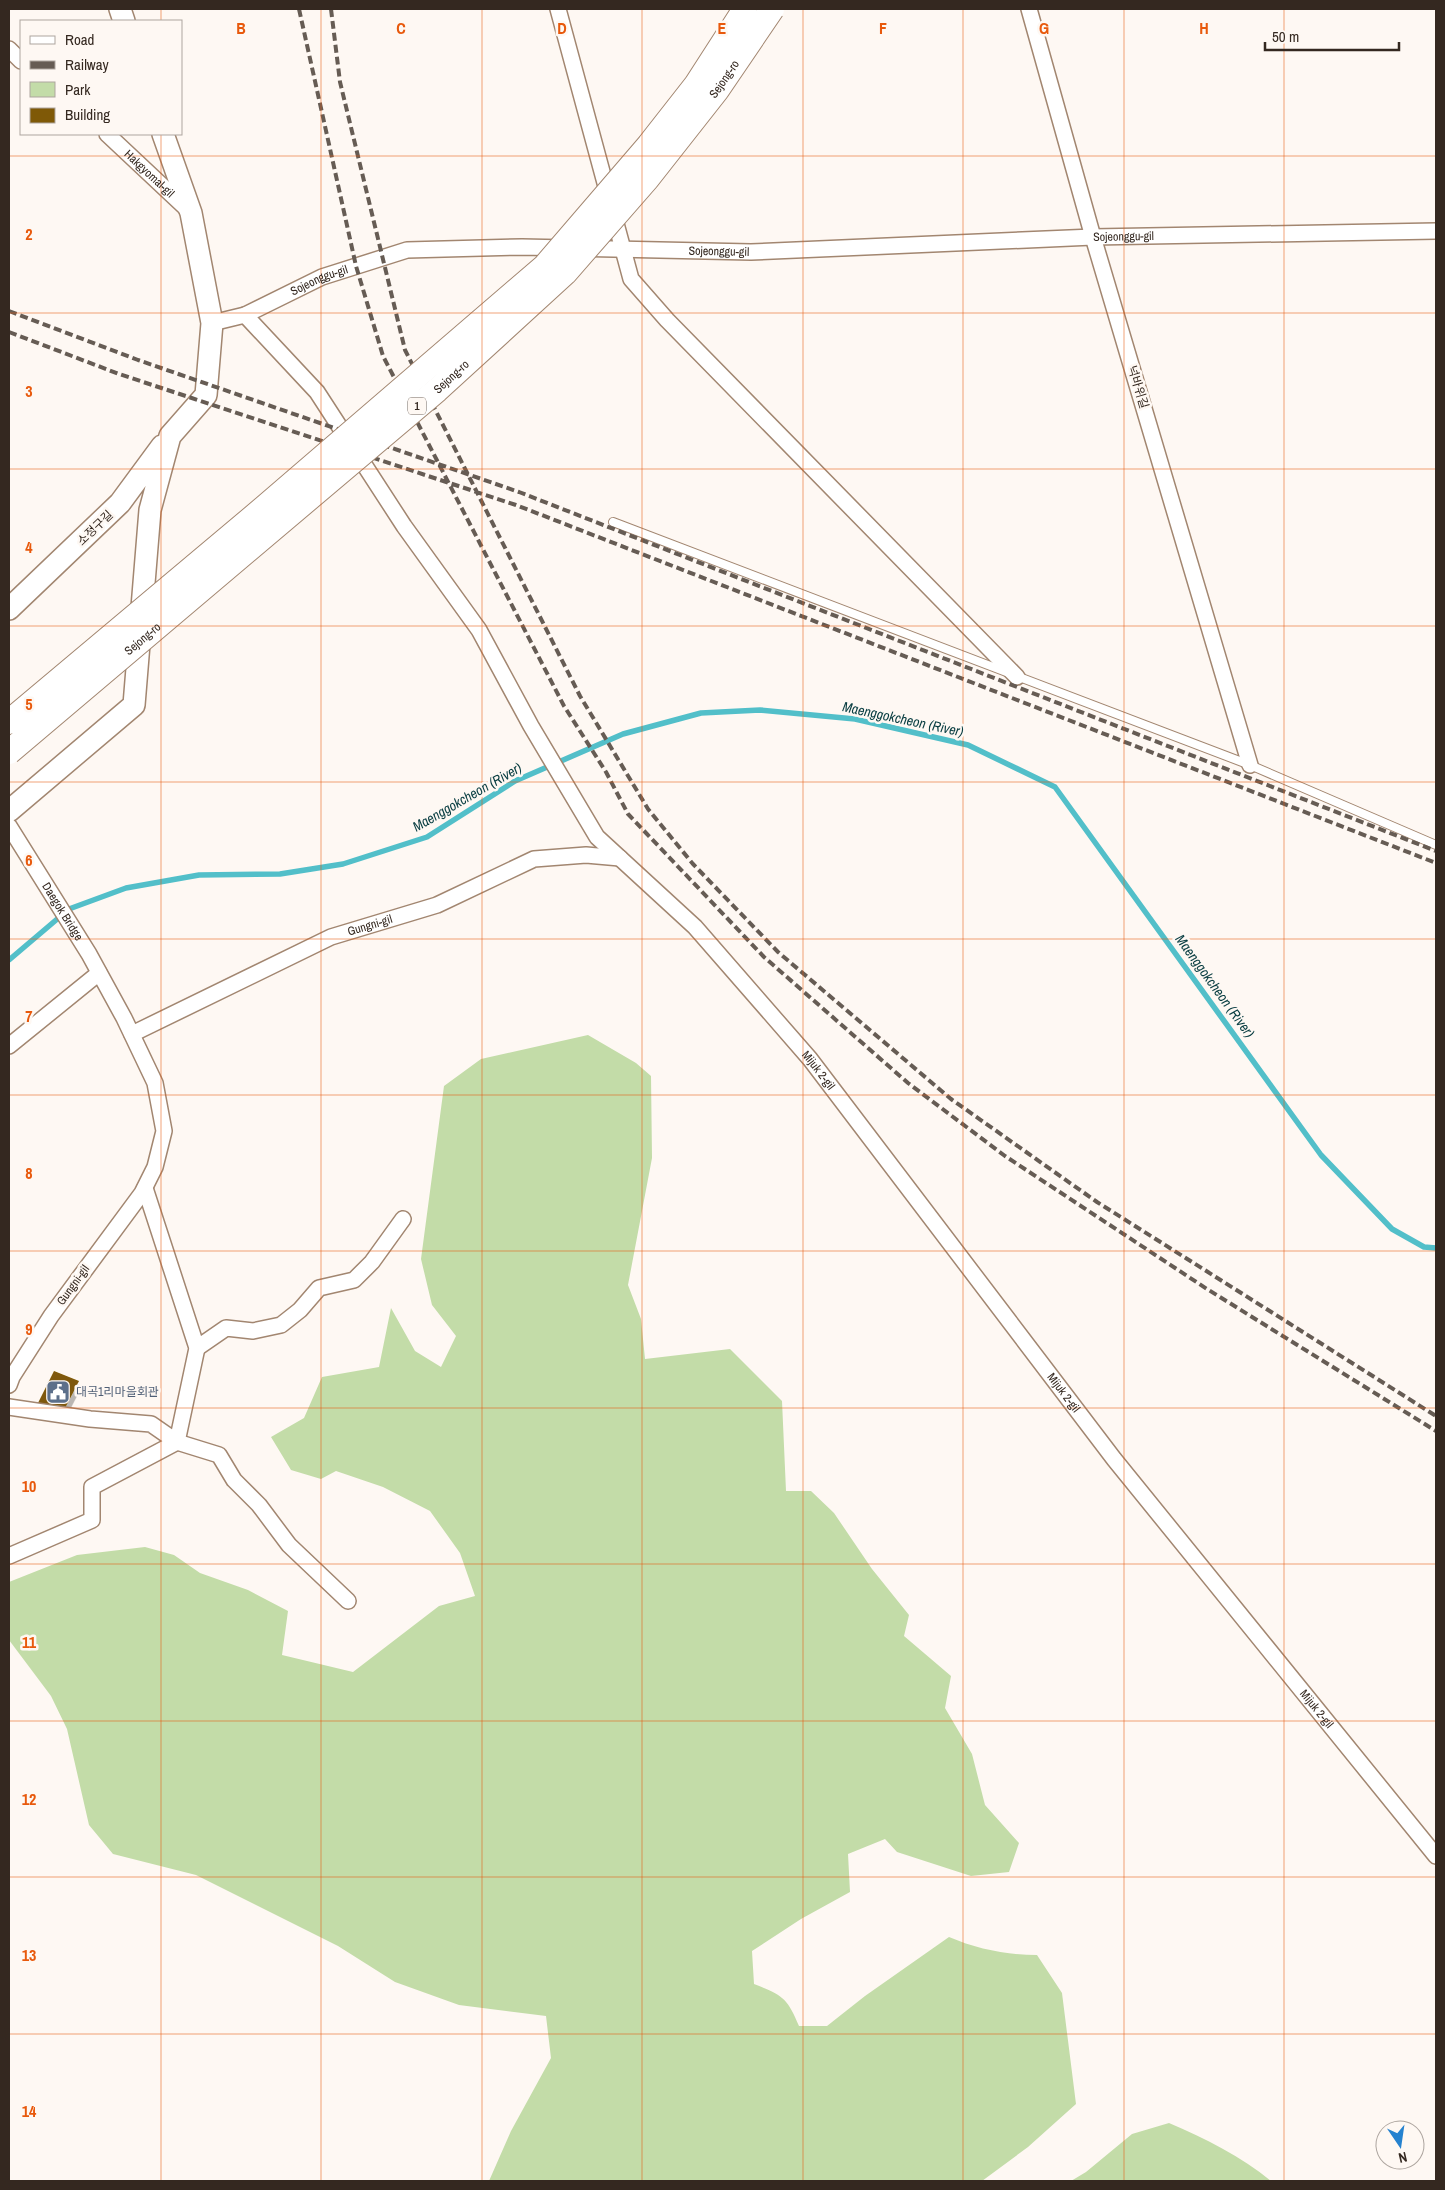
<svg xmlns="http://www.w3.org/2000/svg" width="1445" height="2190" font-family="'Archivo Narrow','Noto Sans KR',sans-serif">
  <defs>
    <filter id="shadow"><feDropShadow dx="3" dy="5.5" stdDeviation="0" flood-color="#0004"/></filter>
  </defs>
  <rect width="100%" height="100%" fill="#fef8f3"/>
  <path fill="#c3dca8" d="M588,1035L636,1063L651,1076L652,1158L628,1285L641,1319L645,1359L730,1349L782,1401L786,1491H811L834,1513L872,1569L909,1615L904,1636L951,1676L945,1708L972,1754L985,1805L1019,1843L1009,1872L971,1876L897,1852L885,1839L848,1854L850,1892L801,1919L752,1951L754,1984C782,1995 787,1997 799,2026H827L865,1996L949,1937C977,1949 1007,1955 1037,1955L1062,1993L1076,2104L1028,2147L982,2181H489L511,2131L551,2058L546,2016L459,2005L395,1982L338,1946L196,1875L113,1854L89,1825L67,1729L51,1696L9,1640V1582L77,1555L145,1547L174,1555L200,1573L248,1590L288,1611L282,1655L353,1672L439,1606L475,1596L460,1553L430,1511L383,1487L336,1471L321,1479L291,1470L271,1437L304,1418L322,1377L379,1367L391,1308L415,1351L441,1367L456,1336L432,1305L421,1259L444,1086L481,1059Z
    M1169,2123C1206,2139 1241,2156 1271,2181H1071L1086,2172L1132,2134Z"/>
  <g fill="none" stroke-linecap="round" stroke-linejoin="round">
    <path stroke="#52bfc9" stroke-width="5.5" d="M9,960L69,909L126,888L199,875L280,874L343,864L427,837L515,781L623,734L701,713L760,710L855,719L968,745L1055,787L1321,1155L1392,1229L1424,1247L1436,1248"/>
  </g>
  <path fill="#7f5907" filter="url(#shadow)" d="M54,1371L79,1381L63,1412L38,1403Z"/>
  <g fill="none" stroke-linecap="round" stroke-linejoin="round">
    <g stroke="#a28670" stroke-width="10">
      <path id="lane" d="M613,522L1250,765L1436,845"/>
    </g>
    <g stroke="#a28670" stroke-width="18">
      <g id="street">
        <path d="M558,9L631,279L667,320L1017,677"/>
        <path d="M1029,9L1093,237L1250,765"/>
        <path d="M9,49L21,61"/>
        <path id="s1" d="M107,134L188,210"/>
        <path id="s2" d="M245,315L317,392L404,526L479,630L531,726L597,837L695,927L810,1059L1114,1459L1436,1856"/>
        <path id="s3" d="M212,323L245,315L322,277L407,250L522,247L751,252L1093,237L1436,231"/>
        <path id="s4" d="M9,826L89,954L124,1018L155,1083L164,1131L155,1167L142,1193L51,1316L12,1377L9,1385"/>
        <path id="s5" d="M132,1034L331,937L437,905L534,859L586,855L620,858"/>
        <path d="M9,1046L99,973"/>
        <path d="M197,1348L226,1328L253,1331L281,1325L300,1310L319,1288L354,1280L372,1262L403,1219"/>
        <path d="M9,1407L90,1419L151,1424L177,1442L219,1455L234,1480L259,1505L289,1545L348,1601"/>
        <path d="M9,1556L92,1520V1487L177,1442L197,1348L145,1188"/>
      </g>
    </g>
    <g stroke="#a28670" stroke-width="24">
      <path id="secondary" d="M120,9L124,21
        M9,609L120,503L162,446
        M9,811L134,705L150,510L170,436L206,395L212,323L191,213L163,134"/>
    </g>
    <use href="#lane" stroke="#fff" stroke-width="8"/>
    <use href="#street" stroke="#fff" stroke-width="15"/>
    <use href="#secondary" stroke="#fff" stroke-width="21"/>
    <path stroke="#665c54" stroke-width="4" stroke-dasharray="8 4" stroke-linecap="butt" d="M299,9L356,266L383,356L564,706L606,772L628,814L764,957L908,1083L1005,1156L1207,1289L1436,1431
      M331,9L340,82L405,350L580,696L648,809L693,864L778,952L951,1099L1097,1202L1436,1416
      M9,311L138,360L519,492L1436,851
      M9,332L119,374L516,505L1436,863"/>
    <g stroke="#a28670" stroke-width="26" stroke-linecap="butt">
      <g id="primary-bridge">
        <path d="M9,722L252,518L545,266L649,145L696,85L745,9"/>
        <path id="s6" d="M9,752L437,390L565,273L647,179L717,90L772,9"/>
      </g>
    </g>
    <use href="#primary-bridge" stroke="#fff" stroke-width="24"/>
  </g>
  <path fill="none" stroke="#e8590c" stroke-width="1" stroke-opacity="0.55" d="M161,9V21M321,9V2181M482,9V2181M642,9V2181M803,9V2181M963,9V2181M1124,9V2181M1284,9V2181M161,134V2181M9,156H1436M9,313H1436M9,469H1436M9,626H1436M9,782H1436M9,939H1436M9,1095H1436M9,1251H1436M9,1408H1436M9,1564H1436M9,1721H1436M9,1877H1436M9,2034H1436"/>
  <defs>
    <g id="civic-square" transform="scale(1.25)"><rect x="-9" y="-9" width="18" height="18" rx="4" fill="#5c6f8a" stroke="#fef8f3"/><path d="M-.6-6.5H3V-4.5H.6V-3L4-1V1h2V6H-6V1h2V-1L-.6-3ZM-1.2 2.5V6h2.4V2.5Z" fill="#fff"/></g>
  </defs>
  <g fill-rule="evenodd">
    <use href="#civic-square" x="58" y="1392"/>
  </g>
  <g text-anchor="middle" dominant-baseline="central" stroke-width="5" stroke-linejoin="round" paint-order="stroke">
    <rect fill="#fef8f3" stroke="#71665f" stroke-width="1" x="408" y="397.5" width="18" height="17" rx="4"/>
    <g font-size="11" font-weight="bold" fill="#342820">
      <text x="417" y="406">1</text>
    </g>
    <g font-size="12" fill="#342820" stroke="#fef8f3">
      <text stroke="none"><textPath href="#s6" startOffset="985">Sejong-ro</textPath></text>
      <text stroke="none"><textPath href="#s1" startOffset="58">Hakgyomal-gil</textPath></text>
      <text stroke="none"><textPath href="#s3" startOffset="926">Sojeonggu-gil</textPath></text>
      <text stroke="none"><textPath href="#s3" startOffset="521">Sojeonggu-gil</textPath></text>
      <text stroke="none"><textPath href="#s3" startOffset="116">Sojeonggu-gil</textPath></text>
      <text stroke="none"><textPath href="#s6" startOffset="580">Sejong-ro</textPath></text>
      <text transform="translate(1138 387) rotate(73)">넉바위길</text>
      <text transform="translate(95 528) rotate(-44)">소정구길</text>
      <text stroke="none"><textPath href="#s6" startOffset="175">Sejong-ro</textPath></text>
      <text stroke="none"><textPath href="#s4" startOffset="101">Daegok Bridge</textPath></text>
      <text stroke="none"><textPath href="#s5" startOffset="262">Gungni-gil</textPath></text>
      <text stroke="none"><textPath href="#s2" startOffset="954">Mijuk 2-gil</textPath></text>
      <text transform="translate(73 1285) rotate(-54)">Gungni-gil</text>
      <text stroke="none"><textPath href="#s2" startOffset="1359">Mijuk 2-gil</textPath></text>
      <text stroke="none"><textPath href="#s2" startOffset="1764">Mijuk 2-gil</textPath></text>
    </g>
    <g font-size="12" fill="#4e5e75" stroke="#fef8f3" text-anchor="start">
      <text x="76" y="1392">대곡1리마을회관</text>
    </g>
    <g font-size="14" font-style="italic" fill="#073c40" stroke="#fef8f3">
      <text transform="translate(903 719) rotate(12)">Maenggokcheon (River)</text>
      <text transform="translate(467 797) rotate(-30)">Maenggokcheon (River)</text>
      <text transform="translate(1215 986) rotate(54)">Maenggokcheon (River)</text>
    </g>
  </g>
  <g font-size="16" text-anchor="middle" font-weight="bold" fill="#e8590c" stroke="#fef8f3" stroke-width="5" stroke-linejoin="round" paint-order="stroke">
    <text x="241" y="34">B</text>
    <text x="401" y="34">C</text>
    <text x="562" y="34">D</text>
    <text x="722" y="34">E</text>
    <text x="883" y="34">F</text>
    <text x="1044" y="34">G</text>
    <text x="1204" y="34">H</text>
    <text x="29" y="240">2</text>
    <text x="29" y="397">3</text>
    <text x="29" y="553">4</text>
    <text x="29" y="710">5</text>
    <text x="29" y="866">6</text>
    <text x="29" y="1022">7</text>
    <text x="29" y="1179">8</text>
    <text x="29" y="1335">9</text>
    <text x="29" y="1492">10</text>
    <text x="29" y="1648">11</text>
    <text x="29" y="1805">12</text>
    <text x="29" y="1961">13</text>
    <text x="29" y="2117">14</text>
  </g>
  <rect width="1445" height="2190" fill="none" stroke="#342820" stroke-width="20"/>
  <rect x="20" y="20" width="162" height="115" fill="#fef8f3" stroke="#ada59f"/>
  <rect x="30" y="36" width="25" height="8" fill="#ffffff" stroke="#ada59f"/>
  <text x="65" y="45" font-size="15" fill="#342820">Road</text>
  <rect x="30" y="61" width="25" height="8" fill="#665c54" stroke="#ada59f"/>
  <text x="65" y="70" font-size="15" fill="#342820">Railway</text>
  <rect x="30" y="82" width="25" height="15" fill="#c3dca8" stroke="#ada59f"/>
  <text x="65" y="95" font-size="15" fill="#342820">Park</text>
  <rect x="30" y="108" width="25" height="15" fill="#7f5907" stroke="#ada59f"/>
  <text x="65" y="120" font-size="15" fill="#342820">Building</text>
  <g transform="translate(1400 2145) rotate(167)"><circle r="24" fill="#fef8f3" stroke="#ada59f"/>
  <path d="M0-4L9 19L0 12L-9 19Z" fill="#2582cf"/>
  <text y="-8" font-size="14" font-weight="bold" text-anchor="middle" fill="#342820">N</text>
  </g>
  <path d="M1265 42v8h134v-8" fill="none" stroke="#342820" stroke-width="2.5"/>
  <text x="1272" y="42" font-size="15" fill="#342820" stroke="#fef8f3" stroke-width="4" paint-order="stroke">50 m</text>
</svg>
